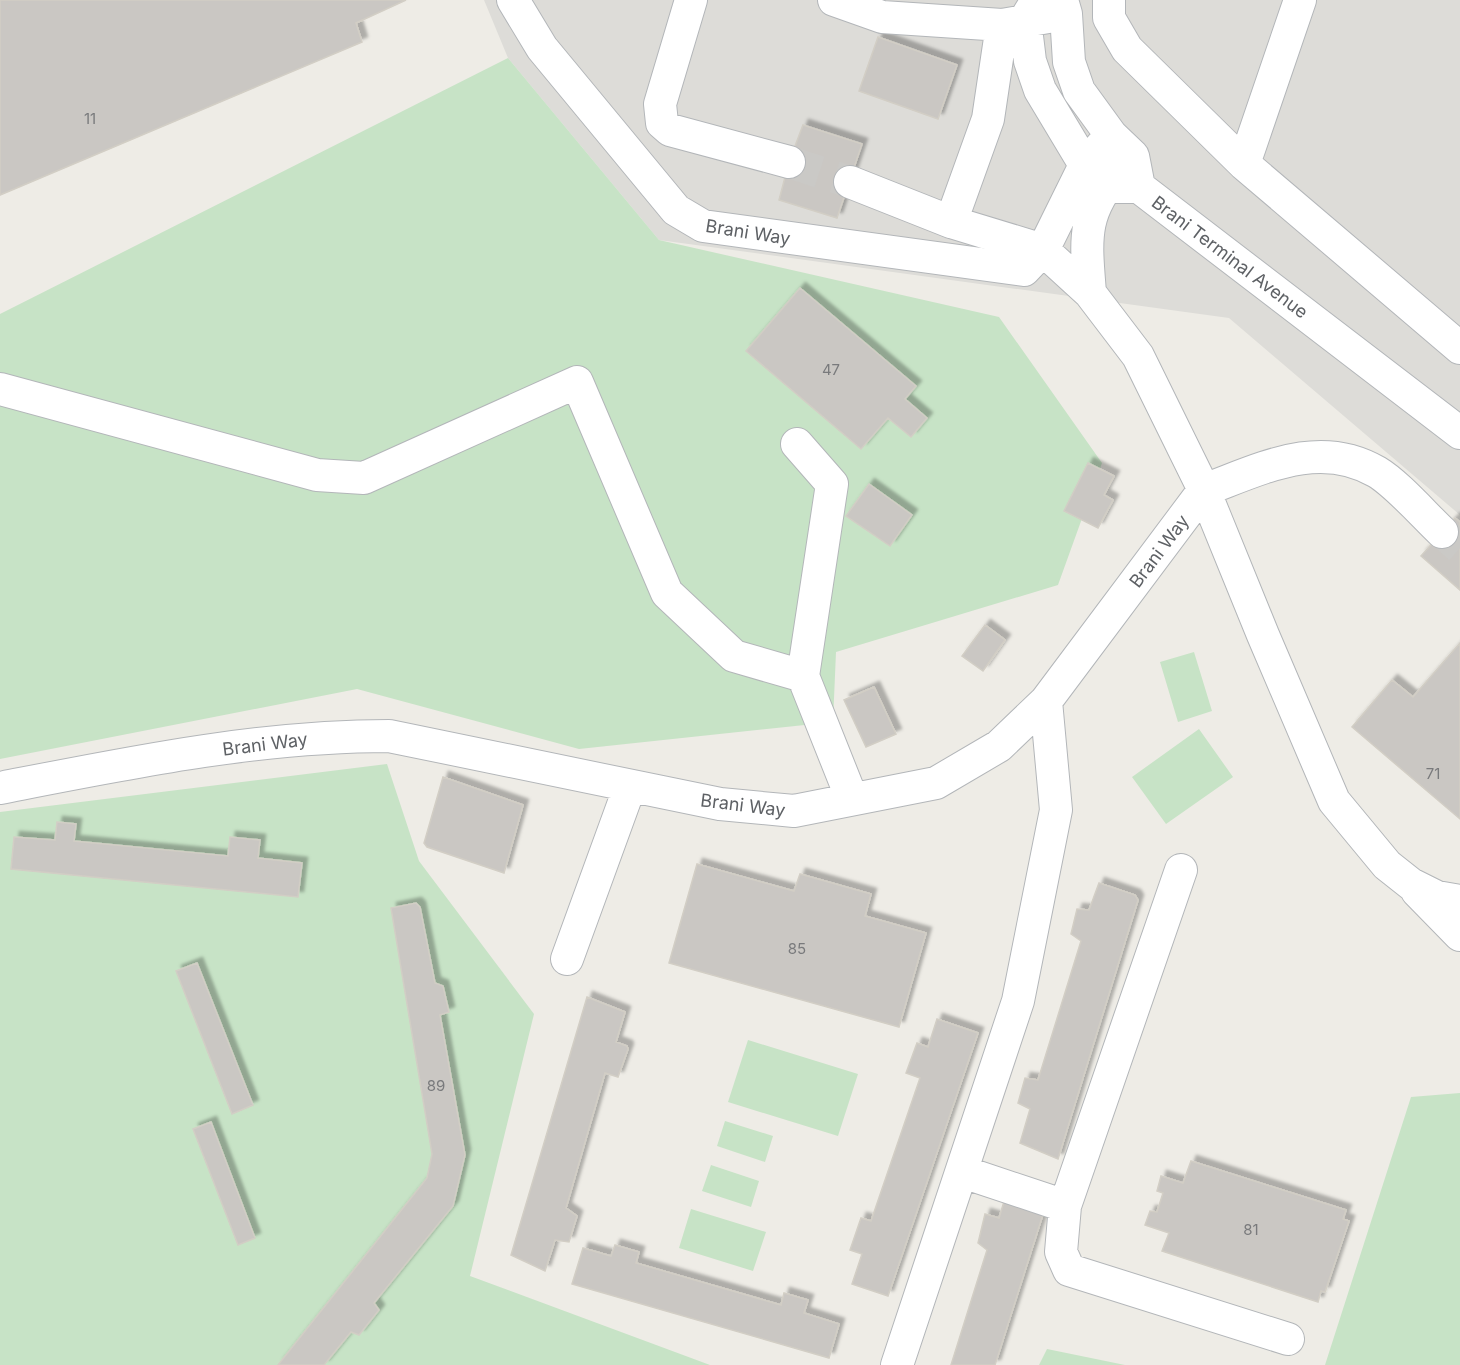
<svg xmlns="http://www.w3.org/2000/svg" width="1460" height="1365" font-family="Inter,sans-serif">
  <defs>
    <filter id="shadow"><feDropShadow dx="5.5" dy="-5.5" stdDeviation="1.5" flood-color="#0004"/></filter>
  </defs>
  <rect width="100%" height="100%" fill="#eeece6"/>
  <path fill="#dddcd8" d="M484,0H1460V515L1229,318L659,240L508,58Z"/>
  <path fill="#c7e3c6" d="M508,58L659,240L999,317L1102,463L1058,585L836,652L833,722L579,749L357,689L0,759V314Z
    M1194,652L1212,711L1178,722L1160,662Z
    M1199,729L1233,777L1166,824L1132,777Z
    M387,764L419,861L534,1014L470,1276L710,1365H0V812Z
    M748,1040L858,1074L838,1136L728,1102Z
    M1460,1093V1365H1325L1411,1097Z
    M725,1121L773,1136L765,1162L717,1146Z
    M711,1165L759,1181L751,1207L702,1191Z
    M691,1209L766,1232L753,1271L679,1248Z
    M1047,1349L1125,1365H1039Z"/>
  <path fill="#cac7c3" stroke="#d2cec5" stroke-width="1.5" filter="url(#shadow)" d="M0,0H406L356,23L362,42L0,195Z
    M878,37L957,65L938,119L859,91Z
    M803,125L862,144L837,218L779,200L789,162Z
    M800,288L916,386L905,399L927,418L911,437L888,418L861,449L746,351Z
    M1088,463L1114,476L1104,495L1113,500L1098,528L1064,511Z
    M869,484L912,515L890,546L846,516Z
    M1455,518L1460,522V590L1421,556Z
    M985,625L1005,640L983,671L962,656Z
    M1460,643V819L1352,727L1392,680L1413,697Z
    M874,687L896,734L866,747L844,700Z
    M443,777L523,805L504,873L427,847L424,843Z
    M57,822L76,824L74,841L228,856L230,837L260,840L258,858L302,863L298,897L11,869L14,837L55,840Z
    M697,864L794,891L800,874L871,894L865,916L926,933L899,1027L669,963Z
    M1099,883L1135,895L1138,900L1058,1159L1020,1143L1030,1109L1018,1103L1025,1078L1038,1080L1081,941L1071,934L1077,909L1089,910Z
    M416,903L420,907L435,983L443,986L449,1012L440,1015L465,1155L453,1206L374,1303L379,1310L359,1335L351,1332L324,1365H278L427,1178L432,1154L391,908Z
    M197,963L253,1105L232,1114L176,971Z
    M587,997L625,1012L616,1042L627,1046L628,1049L618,1077L605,1073L566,1208L577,1216L569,1242L555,1240L545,1271L511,1255Z
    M937,1019L978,1033L888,1296L852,1284L862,1254L850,1250L861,1218L871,1221L920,1078L906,1073L917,1043L928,1047Z
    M211,1122L255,1238L238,1245L193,1129Z
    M1191,1161L1346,1210L1343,1219L1349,1221L1325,1292L1321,1291L1318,1302L1162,1251L1169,1233L1145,1225L1150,1211L1157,1212L1163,1193L1157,1191L1161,1176L1183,1183Z
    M1006,1195L1045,1208L995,1365H951L987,1250L978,1243L985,1214L999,1218Z
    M615,1245L639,1252L636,1263L781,1305L784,1293L808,1300L804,1313L839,1324L829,1358L572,1284L583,1248L611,1256Z"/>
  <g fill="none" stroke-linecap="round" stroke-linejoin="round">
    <path stroke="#cac9c6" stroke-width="32" stroke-dasharray="32 16" stroke-linecap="butt" d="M789,162L850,182
      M1442,532L1460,548"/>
    <g stroke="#b3b6b9" stroke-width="34">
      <path id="minor" d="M513,0L542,48L676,210L703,226L1024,270L1043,250L1085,165L1111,135
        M691,0L660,104L662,123L670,130L789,162
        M834,0L882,17L1002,25L1066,14
        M1037,0L1025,20L1030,61L1040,90L1085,165L1105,187H1139L1460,433
        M1062,0L1066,14L1069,62L1079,91L1111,135L1133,156L1139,187
        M1109,0V18L1127,49L1244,164L1460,348
        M1002,25L988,119L951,222L1043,250L1090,293L1138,356L1204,490L1263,635L1334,801L1387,865L1411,884L1437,897L1460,901
        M1244,164L1300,0
        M850,182L951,222
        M1090,293C1086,241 1081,213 1119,171
        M0,389L317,475L364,478L577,382L667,593L734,656L803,676
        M797,444L832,484L803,676L852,799
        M1204,490C1261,469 1319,438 1377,472C1397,484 1424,515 1442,532
        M0,788C128,763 258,736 389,736L720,804L794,811L936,783L999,746L1046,701L1204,490
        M1181,870L1065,1206L1061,1252L1069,1270L1288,1339
        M1417,891L1460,935
        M567,959L630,786
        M963,1172L1065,1206
        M897,1365L1018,1001L1056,810L1046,701"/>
    </g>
    <use href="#minor" stroke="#fff" stroke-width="32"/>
  </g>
  <g text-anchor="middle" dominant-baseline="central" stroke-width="4.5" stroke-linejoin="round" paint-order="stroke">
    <g font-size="15" fill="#797a7c">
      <text x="90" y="118">11</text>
      <text x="831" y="369">47</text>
      <text x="1433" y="773">71</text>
      <text x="797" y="948">85</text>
      <text x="436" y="1085">89</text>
      <text x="1251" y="1229">81</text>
    </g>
    <g font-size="18" fill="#5e6165" stroke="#fff">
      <text transform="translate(748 232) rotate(9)">Brani Way</text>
      <text transform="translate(1230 257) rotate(37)">Brani Terminal Avenue</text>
      <text transform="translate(1159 551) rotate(-53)">Brani Way</text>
      <text transform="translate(265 744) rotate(-7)">Brani Way</text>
      <text transform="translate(743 805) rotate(7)">Brani Way</text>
    </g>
  </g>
</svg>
